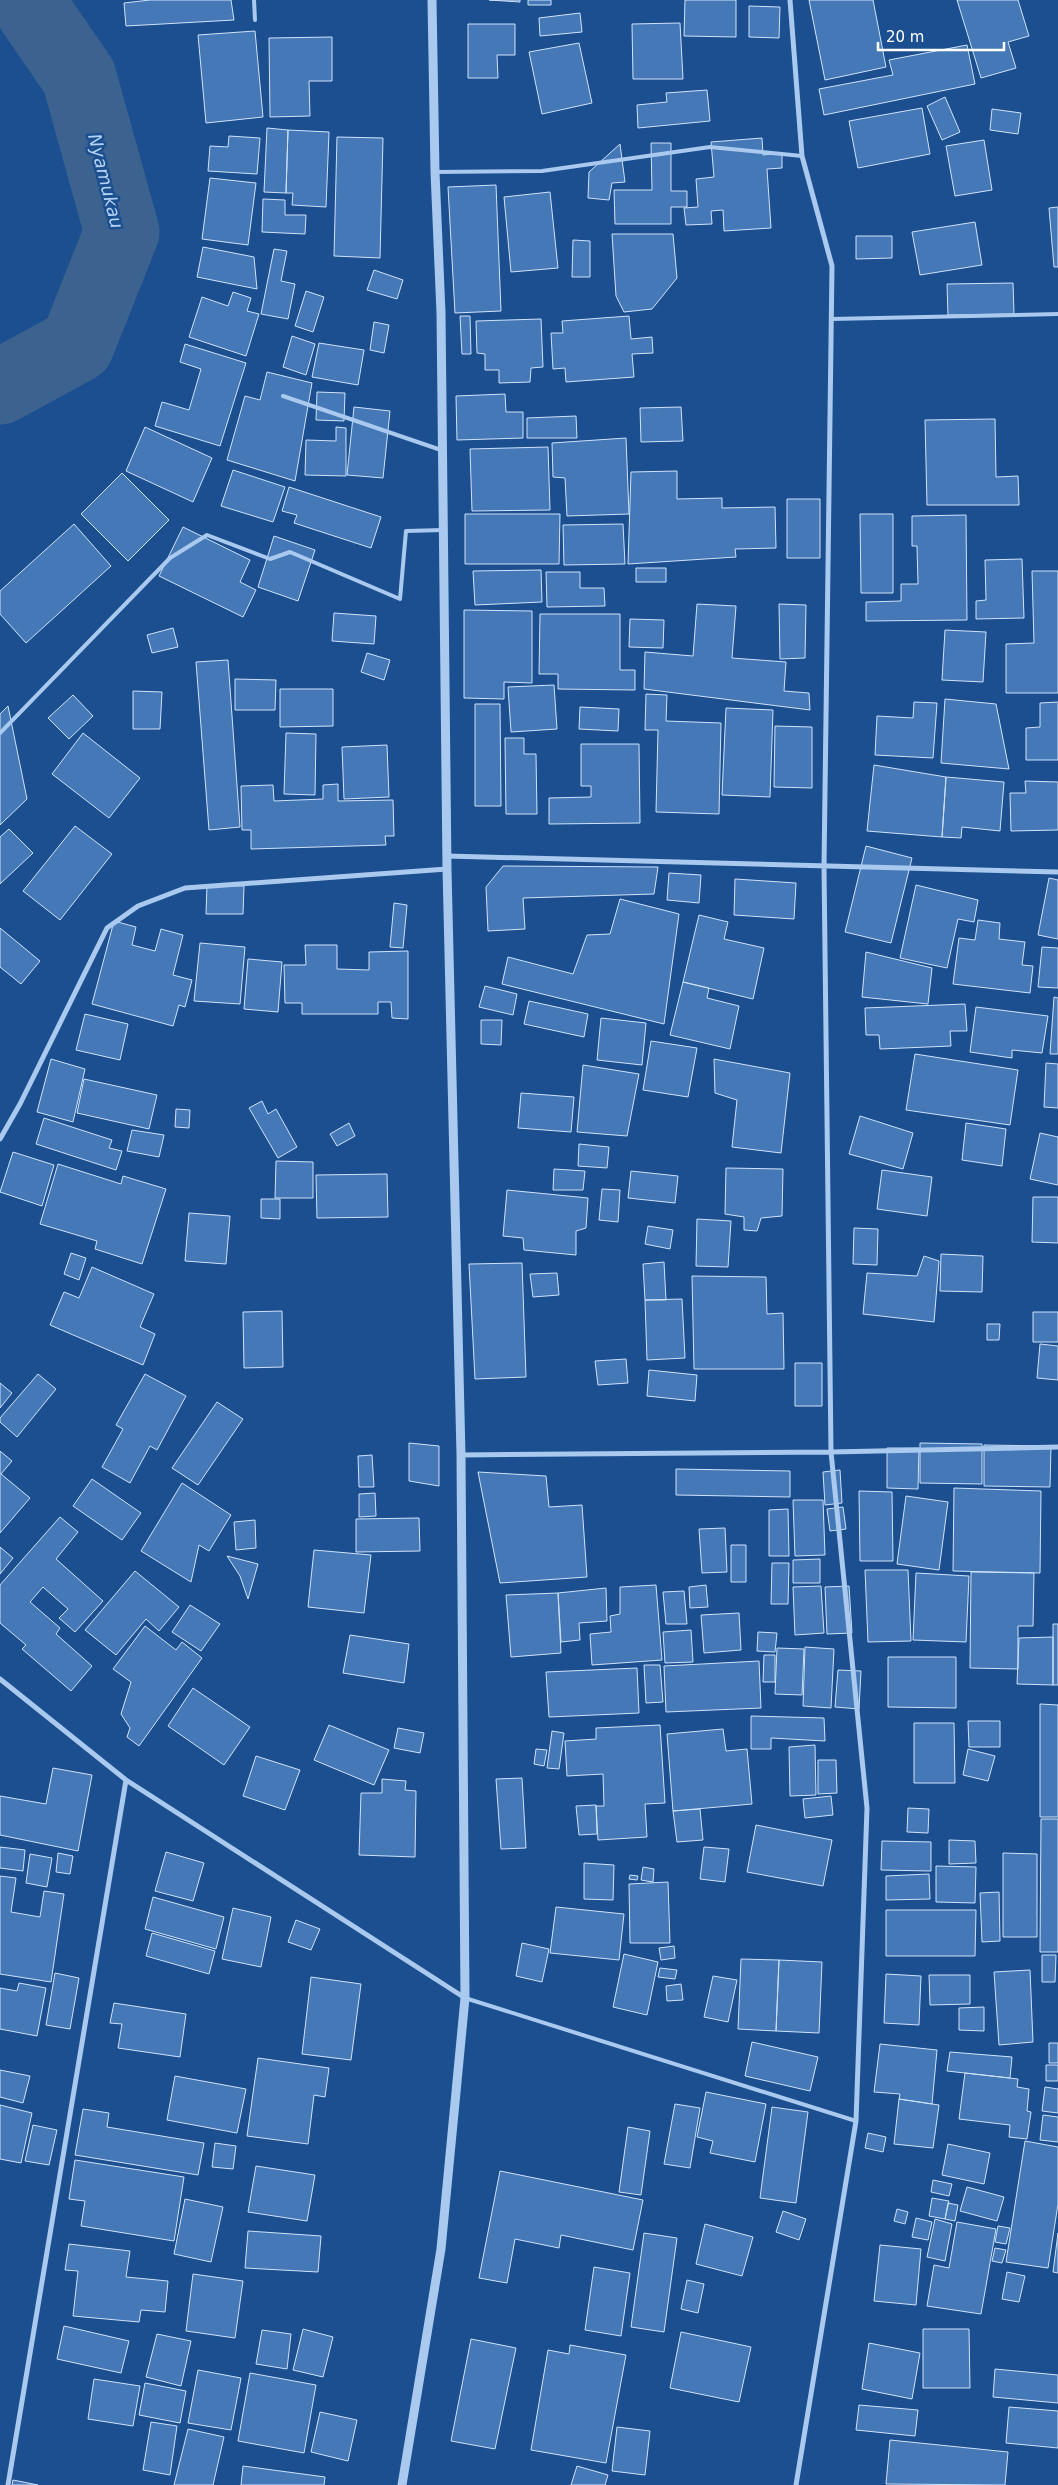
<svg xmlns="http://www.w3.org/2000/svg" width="1058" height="2485" font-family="'DejaVu Sans',sans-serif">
  <rect width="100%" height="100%" fill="#1b4f8f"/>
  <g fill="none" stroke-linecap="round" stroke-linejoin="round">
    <path stroke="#3c6290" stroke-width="75" d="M0,387L77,345L122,232L79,77L26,0"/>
  </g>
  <path fill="#4478b7" stroke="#cfe3fa" d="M150,0H231L234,20L126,26L124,3Z
    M489,0H520V2Z
    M528,0H551V5H528Z
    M685,0H736V37L684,36Z
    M809,0H873L886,67L825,80Z
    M957,0H1018L1029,36L1008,42L1016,68L981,78Z
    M749,6L780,7L779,38L749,37Z
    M580,13L582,32L540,36L539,18Z
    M680,23L683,79H633L632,24Z
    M468,24H515V55H497L498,78H468Z
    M255,31L263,117L206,123L198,35Z
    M332,37V81H309L310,116L270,117L269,38Z
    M579,43L592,103L542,114L529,52Z
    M967,45L975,84L824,115L819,89L893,75L889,60Z
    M707,90L710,121L638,128L637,105L667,102L666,93Z
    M945,97L960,132L942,140L927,106Z
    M922,108L930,154L858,168L849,121Z
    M992,109L1021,113L1018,134L990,130Z
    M267,128L288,130L286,193L264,192Z
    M288,130L329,132L326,207L292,205L293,193H286Z
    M229,136L260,138L257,174L208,171L210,146L228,147Z
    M337,137L383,138L380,258L334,256Z
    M762,138L763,155L782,153V168L767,169L771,228L724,231L723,210L711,211L712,224L686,225L684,208L698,207L696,179L714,177L711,142Z
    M984,140L992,190L955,196L946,146Z
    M651,143H671V191H687V207H671V224H615L614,190H652Z
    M620,144L625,182L612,183L609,200L588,198L589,172Z
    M210,178L256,183L248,245L202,239Z
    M496,185L501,311L455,313L448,187Z
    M550,192L558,268L511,272L504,197Z
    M263,199L285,200V215H306L305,234L262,232Z
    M1058,207V267H1054L1049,208Z
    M975,222L982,265L920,275L912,232Z
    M612,234H673L677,278L652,309L624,312L616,296Z
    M856,236H892V258L856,259Z
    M573,240L590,241V277H572Z
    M203,247L254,257L257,289L197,277Z
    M274,249L287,251L281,281L295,284L288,319L261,314Z
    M374,270L403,280L397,299L367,290Z
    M1013,283L1014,314L948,315L947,284Z
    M306,291L324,297L313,332L295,326Z
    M233,292L251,298L247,311L259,314L246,356L189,337L202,297L228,306Z
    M460,316H470L471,354H462Z
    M629,316L631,339L652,337L653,353L632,354L634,377L566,382L565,368L553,369L551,333H563L562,321Z
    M541,319L543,367L531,368L530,382L499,383V370H485V354L477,353L476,321Z
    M374,322L389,325L384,353L370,350Z
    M292,336L315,344L306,375L283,367Z
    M319,343L364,350L358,385L312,377Z
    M185,344L246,363L220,446L155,426L162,402L189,410L201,369L180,362Z
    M267,372L312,383L295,481L227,460L245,396L260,400Z
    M317,392L345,393L344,421L316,420Z
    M505,394L506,412H523V438L457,440L456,396Z
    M354,407L390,411L383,478L347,475Z
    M681,407L683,441L641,442L640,408Z
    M576,416L577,438H527V418Z
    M995,419L996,477L1018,476L1019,505H927L925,420Z
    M145,427L212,458L193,502L126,471Z
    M336,427L346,428V476L305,475L306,440L336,441Z
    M626,438L629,514L567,516L565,478L553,477L552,443Z
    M548,447L550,510L472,511L470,449Z
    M233,470L285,487L273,522L221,506Z
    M677,471V499L722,498V508L775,507L776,548L735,549L736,557L628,564L631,472Z
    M122,473L169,520L128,561L81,514Z
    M289,487L381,517L371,548L294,523L297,515L282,511Z
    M787,499H820V558H787Z
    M465,514H560L559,564H465Z
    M860,514H893V593H861Z
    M966,515L967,620L866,621V602L901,601V584H918L917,546H912V516Z
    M74,524L111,566L26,643L0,614V591Z
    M623,524L625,564L564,565L563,525Z
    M183,527L250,560L240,582L256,590L243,617L159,576Z
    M274,536L315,550L298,601L258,587Z
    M1022,559L1024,618L976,619V601L986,600L985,560Z
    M636,568H666V582H636Z
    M541,570L542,602L475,605L473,571Z
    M1032,571H1058V693H1006V644L1034,643Z
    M546,572H580V588H604L605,606L547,607Z
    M697,604L736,606L732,658L786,662L784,691L809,693L810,710L644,689L645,652L693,656Z
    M779,604L806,605L805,658L780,659Z
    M464,610L532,611V683L504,682V699L464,698Z
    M334,613L376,616L374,644L332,641Z
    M540,614H620V670H635V690L558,689V674H539Z
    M630,619L664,620L663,648L629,647Z
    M173,628L178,647L152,653L147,635Z
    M945,630L986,632L983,682L942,680Z
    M367,653L390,660L384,680L361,672Z
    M228,660L240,827L209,830L196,662Z
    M235,679L276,680L275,710H235Z
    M554,685L557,729L511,732L508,687Z
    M280,689H333V726L280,727Z
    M133,691L162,692L160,729H133Z
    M646,694L667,695L666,721L721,723L719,814L656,812L658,730H645Z
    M73,695L93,716L69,739L48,718Z
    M945,699L996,704L1009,769L941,763Z
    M914,702L937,703L933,758L875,755L877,716L913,718Z
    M1058,702V760H1026V728L1040,727V703Z
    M475,704H500L501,806H475Z
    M8,706L27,799L0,825V714Z
    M580,707L619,709L618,731L579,729Z
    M726,708L773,710L770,797L722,795Z
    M775,726L812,727V788L774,787Z
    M83,733L140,778L109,818L52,774Z
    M286,733L316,734L315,795L284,794Z
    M505,738H524V754H536L537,814H506Z
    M581,744H639L640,823L549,824V798L591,797V786H581Z
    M387,745L389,797L344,799L342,747Z
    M874,765L946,777L942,837L867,831Z
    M946,777L1004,782L1000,831L962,827L961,838L942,837Z
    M1025,781L1058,782V830L1011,831L1010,793H1026Z
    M338,784V801L393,800L394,836H385L386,845L251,849V830H242L241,786L273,785L274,801L323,799V785Z
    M75,826L112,854L60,920L23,891Z
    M9,829L33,853L0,884V837Z
    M866,846L912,858L891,943L845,932Z
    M503,866L658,867L654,894L523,898L525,929L488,931L486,887Z
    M669,873L701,875L699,903L667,900Z
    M1049,878L1058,880V939L1038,935Z
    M735,879L796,883L794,919L734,915Z
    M207,885L244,886L243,914H206Z
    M916,885L978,900L974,922L958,919L947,968L900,958Z
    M620,899L679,914L664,1024L502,984L508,957L573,974L587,935L610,934Z
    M394,903L407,905L403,948L390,947Z
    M699,915L728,922L724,939L764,948L753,999L683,982Z
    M978,920L1000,923L999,939L1025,942L1022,965L1033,966L1030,993L953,984L959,938L975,940Z
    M114,921L136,927L132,945L155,951L161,929L183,935L173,975L192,980L185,1007L179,1005L173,1026L92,1004Z
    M0,928L40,961L21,984L0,967Z
    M200,943L245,947L240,1004L194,1001Z
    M305,945H337V969L369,970V952L408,951V1019L392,1018L391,1002H378V1014H302V1003H285L284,965H306Z
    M1042,947L1058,948V988L1038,987Z
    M866,952L932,968L928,1004L862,997Z
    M248,959L282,962L278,1012L244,1009Z
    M683,982L709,988L707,998L739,1006L730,1049L670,1035Z
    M485,986L517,994L513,1015L479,1007Z
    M1054,997L1058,998V1054H1050Z
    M529,1001L588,1014L584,1037L524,1024Z
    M965,1004L967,1031H950L951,1046L880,1049L879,1035H866L865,1008Z
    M976,1007L1048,1016L1042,1053L1012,1050V1058L970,1052Z
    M85,1014L128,1024L120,1060L76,1050Z
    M601,1018L646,1023L642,1065L597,1060Z
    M481,1020H502L501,1045L481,1044Z
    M651,1041L697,1048L688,1097L643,1090Z
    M915,1054L1018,1070L1010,1125L906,1110Z
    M51,1059L85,1069L73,1122L37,1112Z
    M714,1059L790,1073L781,1153L732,1147L737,1100L715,1093Z
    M1046,1063L1058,1064V1108L1044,1107Z
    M583,1065L639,1074L627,1136L577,1132Z
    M84,1079L157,1095L149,1129L77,1113Z
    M521,1093L574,1097L571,1132L518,1128Z
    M262,1101L268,1114L276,1109L297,1147L278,1158L249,1108Z
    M176,1109L190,1110L189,1128L175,1127Z
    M860,1116L913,1133L903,1169L849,1154Z
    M44,1118L112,1140L109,1148L122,1151L116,1170L36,1144Z
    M349,1123L355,1136L337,1146L330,1134Z
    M966,1123L1006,1129L1002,1166L962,1160Z
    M132,1130L164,1135L159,1157L127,1151Z
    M1040,1133L1058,1137V1185L1030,1179Z
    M579,1144L609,1147L607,1168L578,1166Z
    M13,1152L54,1165L42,1206L0,1192Z
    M276,1161L313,1162V1198H275Z
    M58,1164L121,1184L123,1176L166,1189L142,1264L95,1249L97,1241L40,1224Z
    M726,1168L783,1169L782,1216L761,1218L757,1231L744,1230V1217L725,1214Z
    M554,1169L585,1171L583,1190H553Z
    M882,1170L932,1177L927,1216L877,1209Z
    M631,1171L678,1176L675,1203L628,1198Z
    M387,1174L388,1217L317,1218L316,1175Z
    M602,1189L620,1190L618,1222L599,1220Z
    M507,1190L588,1198L586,1228L576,1231V1255L524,1250L523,1238L503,1236Z
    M1033,1197H1058V1243L1032,1242Z
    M261,1199H280V1219L261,1218Z
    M189,1213L230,1216L226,1264L185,1261Z
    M697,1219L731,1221L728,1267L696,1266Z
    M648,1226L673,1230L670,1249L645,1244Z
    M854,1228L878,1229L877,1265L853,1264Z
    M71,1253L86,1258L79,1280L64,1274Z
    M941,1254L983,1256L982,1292L940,1291Z
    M924,1256L939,1261L934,1322L863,1314L867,1273L917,1276Z
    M664,1262L666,1300H645L643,1264Z
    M522,1263L526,1377L475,1379L469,1264Z
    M92,1267L154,1294L140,1327L155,1334L143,1365L50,1325L64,1292L79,1298Z
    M557,1273L559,1295L533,1297L530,1274Z
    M692,1276L766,1277L767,1314L783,1313L784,1369H694Z
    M682,1299L685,1358L647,1360L645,1300Z
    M282,1311L283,1367L244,1368L243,1312Z
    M1033,1312H1058V1342H1033Z
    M987,1324H1000L999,1340H987Z
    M1040,1344L1058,1346V1380L1037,1378Z
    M626,1359L628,1383L598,1385L595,1361Z
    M795,1363H822V1406H795Z
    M649,1370L697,1375L695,1401L647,1396Z
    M38,1374L56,1389L17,1437L0,1422V1418Z
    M145,1374L186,1396L157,1450L150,1446L130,1483L102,1467L123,1429L116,1425Z
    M0,1383L12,1393L0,1408Z
    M217,1402L243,1419L198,1485L172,1468Z
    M409,1443L439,1446V1486L409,1481Z
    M920,1443L982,1444V1484L920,1483Z
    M984,1445L1051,1446L1050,1487L984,1486Z
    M887,1448H919L918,1489L887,1488Z
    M0,1451L12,1461L1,1474L30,1498L0,1533Z
    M372,1455L374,1487H359L358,1456Z
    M676,1469L790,1471V1497L676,1495Z
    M840,1470L842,1503L825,1505L823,1472Z
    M478,1472L546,1476L549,1507L582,1505L587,1577L500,1583Z
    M92,1479L141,1513L122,1540L73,1506Z
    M182,1483L231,1515L209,1551L199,1545L191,1582L141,1551Z
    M954,1488L1041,1491L1040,1573L953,1571Z
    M859,1491L892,1492L893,1561H860Z
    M375,1493L376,1516L359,1517V1494Z
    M906,1496L948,1502L939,1570L897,1564Z
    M793,1500H823L825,1555L795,1556Z
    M843,1507L846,1529L830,1531L827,1509Z
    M788,1509L789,1556H769V1510Z
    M60,1517L78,1532L56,1559L103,1601L75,1632L59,1618L68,1609L43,1587L30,1602L60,1628L56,1634L92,1666L71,1691L22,1649L26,1645L0,1623V1585Z
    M419,1518L420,1551L356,1552V1519Z
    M255,1520L256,1548L236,1550L234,1522Z
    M725,1528L727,1572L702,1573L699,1529Z
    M731,1545H746V1582H731Z
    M0,1547L13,1558L0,1574Z
    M314,1550L371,1555L364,1613L308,1607Z
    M227,1556L258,1564L248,1599L240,1576Z
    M820,1559V1583H793V1560Z
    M772,1563H789L788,1604H771Z
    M865,1570H908L911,1641L868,1642Z
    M135,1571L179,1607L159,1631L146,1619L116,1655L85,1630Z
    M971,1572L1034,1573L1033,1626H1018V1669L970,1668Z
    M916,1573L969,1576L966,1642L913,1640Z
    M656,1585L662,1660L592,1665L590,1634L611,1632L610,1616L620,1614V1587Z
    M706,1585L708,1607L690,1608L689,1587Z
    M821,1586L824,1633L795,1635L793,1587Z
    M849,1586L852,1633L827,1634L825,1587Z
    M606,1588L607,1621L579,1623L580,1640L561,1642L558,1593Z
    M684,1591L687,1624H666L663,1592Z
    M558,1593L561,1653L511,1657L506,1595Z
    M190,1605L220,1624L201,1651L172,1632Z
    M739,1613L741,1650L704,1653L701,1615Z
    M1053,1624H1058V1685H1053Z
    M145,1626L176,1650L182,1642L202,1658L139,1746L127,1737L130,1728L121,1714L131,1682L113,1669Z
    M691,1630L693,1662L665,1663L663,1632Z
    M758,1632L777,1633L775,1652L757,1651Z
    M350,1635L409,1644L404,1683L343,1673Z
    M1053,1637V1685L1017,1684L1019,1638Z
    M805,1647L834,1649L831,1708L803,1706Z
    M777,1648L804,1649L802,1695L775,1694Z
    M764,1655H775V1682H763Z
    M888,1657H956V1708L888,1707Z
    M759,1661L761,1708L666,1712L664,1666Z
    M644,1665H660L663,1702L646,1703Z
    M637,1668L639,1713L549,1717L546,1672Z
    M838,1670L861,1671L859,1709L835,1707Z
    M193,1688L250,1727L224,1765L168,1726Z
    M1040,1704L1058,1705V1817H1040Z
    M751,1716L824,1718L825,1741L771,1738V1749H751Z
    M968,1721H1000V1747H969Z
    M914,1723H954L955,1783H914Z
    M329,1725L389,1750L374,1785L314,1760Z
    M660,1725L665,1803L645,1804L647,1837L598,1840L596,1806H604L603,1774L567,1776L565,1741L596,1739V1728Z
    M398,1728L424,1733L420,1753L394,1748Z
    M723,1729L726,1751L747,1749L752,1804L673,1811L667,1734Z
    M552,1731L564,1733L559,1769L547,1768Z
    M815,1745L816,1795L790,1796L789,1747Z
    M536,1749L547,1750L544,1766L534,1764Z
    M968,1749L995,1756L988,1781L963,1775Z
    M256,1756L300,1770L285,1810L243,1796Z
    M818,1760H836L837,1793L818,1794Z
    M53,1768L92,1775L78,1851L0,1835V1796L46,1804Z
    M522,1778L526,1848L501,1849L496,1779Z
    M382,1779L406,1781L405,1790L416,1791L415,1857L359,1855L361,1793H382Z
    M831,1796L833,1815L805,1818L803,1799Z
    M596,1805L597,1834L579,1835L576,1806Z
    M908,1808L929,1809L928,1833L907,1832Z
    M700,1809L703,1840L677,1842L673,1811Z
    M1041,1819H1058V1952H1040Z
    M756,1825L832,1840L823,1886L747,1872Z
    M949,1840L975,1841L976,1863L949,1864Z
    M882,1841L931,1842V1871L881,1870Z
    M0,1847L25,1850L23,1871L0,1868Z
    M704,1847L729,1849L725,1882L700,1879Z
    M166,1852L204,1863L193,1901L155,1891Z
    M58,1853L73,1856L70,1874L56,1872Z
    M1003,1853L1037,1854V1937H1003Z
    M30,1854L52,1858L47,1887L26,1883Z
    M584,1863L614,1865L613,1900L584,1899Z
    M936,1866L976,1867L975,1903L936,1902Z
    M643,1867L654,1869L653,1882L641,1880Z
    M929,1874L930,1899L886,1900V1876Z
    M630,1875L638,1876L637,1880L629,1879Z
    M0,1876L16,1878L11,1912L40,1917L44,1891L64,1894L51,1982L0,1974Z
    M668,1882L670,1943H630L629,1884Z
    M999,1892L1000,1941L982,1942L980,1893Z
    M153,1897L224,1917L216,1949L145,1929Z
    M556,1907L624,1914L619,1960L550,1953Z
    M233,1908L271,1917L261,1967L222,1959Z
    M886,1910H976L975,1956H886Z
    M296,1920L320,1929L311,1950L288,1942Z
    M152,1933L215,1951L209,1974L146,1956Z
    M522,1943L549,1949L542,1982L516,1976Z
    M674,1946L675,1958L661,1960L659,1948Z
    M624,1954L658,1962L647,2015L613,2007Z
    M1042,1955H1056L1055,1982H1042Z
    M741,1959L779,1960L776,2031L738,2029Z
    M779,1960L822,1962L819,2033L776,2031Z
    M660,1968L677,1970L675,1979L658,1977Z
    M1030,1970L1033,2042L999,2045L994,1972Z
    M55,1973L79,1978L70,2029L46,2025Z
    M886,1974L921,1976L919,2025L884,2023Z
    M929,1975H970V2004L930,2005Z
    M713,1976L737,1980L728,2022L704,2017Z
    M311,1977L361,1984L351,2060L302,2054Z
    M19,1983L46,1988L37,2036L0,2029V1988L17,1991Z
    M681,1984L683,2000L667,2001L666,1986Z
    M114,2003L186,2014L180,2057L118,2048L122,2024L110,2023Z
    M984,2007V2031L959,2030V2008Z
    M752,2042L818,2057L810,2091L745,2076Z
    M1049,2043H1058V2063H1049Z
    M880,2044L937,2050L932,2104L899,2099L900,2094L874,2092Z
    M950,2052L1012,2057L1010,2078L947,2071Z
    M258,2058L329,2068L325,2097L314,2095L308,2144L247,2136Z
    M1046,2065H1058V2081H1046Z
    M0,2070L30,2076L23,2103L0,2097Z
    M965,2073L1018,2079L1017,2087L1029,2089L1027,2111L1031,2112L1027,2139L1009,2137L1010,2125L959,2119Z
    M175,2076L246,2089L237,2133L167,2120Z
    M1045,2087L1058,2089V2113L1042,2111Z
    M706,2092L766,2104L755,2162L710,2153L713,2141L697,2137Z
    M899,2099L939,2105L933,2148L894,2144Z
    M675,2104L700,2108L690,2168L664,2164Z
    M0,2105L32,2113L21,2163L0,2159Z
    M772,2107L808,2112L796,2203L760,2198Z
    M83,2109L109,2113L107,2127L204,2143L198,2175L75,2155Z
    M1043,2115L1058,2117V2142L1040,2140Z
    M33,2125L57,2130L49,2165L25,2161Z
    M628,2127L650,2131L641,2195L619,2192Z
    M868,2133L886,2137L883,2152L865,2148Z
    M1025,2141L1058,2147V2204L1048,2268L1006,2262Z
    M215,2143L236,2146L233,2169L212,2167Z
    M948,2144L990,2153L984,2184L942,2175Z
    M75,2160L184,2177L174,2241L81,2226L85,2201L69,2199Z
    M256,2166L315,2175L307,2221L248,2212Z
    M500,2171L643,2200L633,2250L561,2235L559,2248L515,2239L507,2283L479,2278Z
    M933,2180L952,2184L949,2196L931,2192Z
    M967,2187L1004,2197L997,2221L960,2211Z
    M932,2198L949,2201L945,2219L929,2216Z
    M185,2199L223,2207L211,2262L174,2254Z
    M948,2203L958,2205L955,2221L945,2219Z
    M897,2209L908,2212L905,2224L894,2221Z
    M783,2211L806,2219L799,2240L776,2232Z
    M916,2218L932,2222L928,2240L912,2237Z
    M935,2219L952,2224L945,2261L927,2257Z
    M957,2222L996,2229L981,2314L927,2306L934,2265L949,2268Z
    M705,2224L753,2237L742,2276L696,2264Z
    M998,2226L1010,2228L1006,2244L995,2242Z
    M248,2231L321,2236L318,2272L245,2268Z
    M644,2233L677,2238L664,2332L631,2327Z
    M1058,2233V2273L1053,2272Z
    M69,2244L130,2251L126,2277L168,2281L165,2312L141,2310L139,2322L73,2316L78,2271L65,2270Z
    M880,2245L921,2249L916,2305L874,2301Z
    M995,2248L1006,2250L1002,2263L992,2261Z
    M594,2267L630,2273L621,2336L585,2330Z
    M1007,2272L1025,2276L1019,2302L1002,2299Z
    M193,2274L243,2281L235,2338L186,2331Z
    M687,2280L704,2284L698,2313L681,2309Z
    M64,2326L129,2341L121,2373L57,2359Z
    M303,2329L333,2337L323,2377L293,2370Z
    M923,2329H969L970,2388H923Z
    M262,2330L291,2334L287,2369L256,2364Z
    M681,2332L751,2347L739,2402L670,2388Z
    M157,2334L191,2341L181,2386L146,2377Z
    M471,2339L516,2348L495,2449L451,2441Z
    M869,2343L920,2353L912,2399L862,2389Z
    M570,2345L626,2355L606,2463L531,2450L548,2350L569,2354Z
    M995,2369L1058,2375V2403L993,2397Z
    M198,2370L241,2378L231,2430L188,2423Z
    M250,2373L316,2385L304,2453L238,2441Z
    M94,2379L140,2386L133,2426L88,2419Z
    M145,2383L186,2391L180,2423L139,2415Z
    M859,2405L918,2410L915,2436L856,2430Z
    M1009,2407L1058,2411V2448L1006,2443Z
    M320,2412L357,2420L348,2461L311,2452Z
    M151,2422L177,2426L170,2475L143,2470Z
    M617,2427L650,2431L645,2475L612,2471Z
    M188,2429L224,2437L213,2485H174Z
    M890,2440L1008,2452L1005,2485L886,2484Z
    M243,2466L325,2477L324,2485H241Z
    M577,2466L608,2475L605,2485H571Z
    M13,2480L38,2485H12Z"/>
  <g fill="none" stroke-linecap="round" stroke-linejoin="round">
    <path stroke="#a9c9ee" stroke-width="4" d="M254,0L255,20
      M435,172L542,171L710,147L802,156
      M831,319L1058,314
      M283,396L441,450
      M0,733L170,558L207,535L270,559L290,552L400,599L406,531L443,530
      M465,1998L856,2121"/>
    <path stroke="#a9c9ee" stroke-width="5" d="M790,0L802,156L832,266L824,867L831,1452L867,1808L856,2121L796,2485
      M447,856L1058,872
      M0,1139L20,1104L107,928L138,906L185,888L447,869
      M461,1455L831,1452L1058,1447
      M0,1679L126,1780L465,1998
      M8,2485L126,1780"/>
    <path stroke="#a9c9ee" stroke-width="9" d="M402,2485L441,2249L465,1998L461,1455L447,869L441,313L435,172L432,0"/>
  </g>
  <g text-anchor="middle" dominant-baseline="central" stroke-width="5" stroke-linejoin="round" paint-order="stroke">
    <g font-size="18" font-style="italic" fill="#b5d3f5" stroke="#1b4f8f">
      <text transform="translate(106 181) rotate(76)">Nyamukau</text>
    </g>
  </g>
  <path d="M878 42v8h126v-8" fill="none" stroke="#ffffff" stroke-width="2.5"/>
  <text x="886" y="42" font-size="15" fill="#ffffff" stroke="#1b4f8f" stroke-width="4" paint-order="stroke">20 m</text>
</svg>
